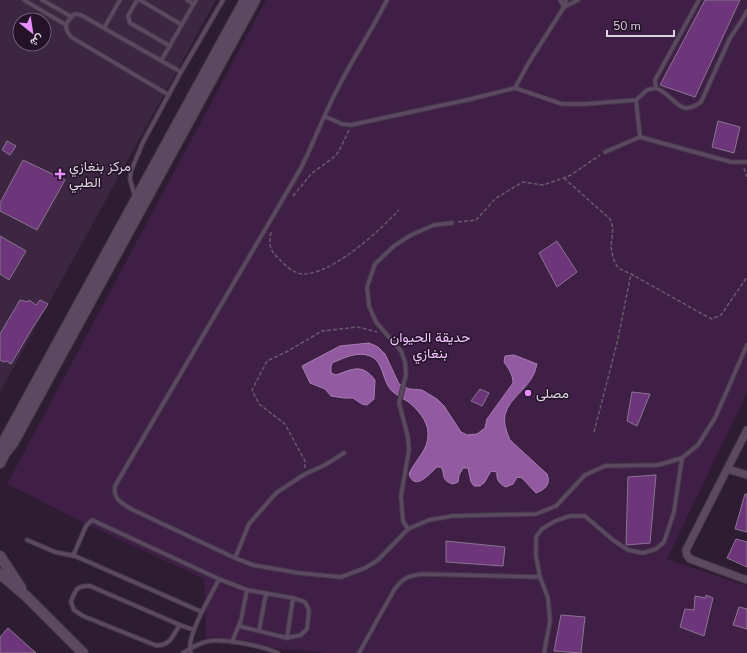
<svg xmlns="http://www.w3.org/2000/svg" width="747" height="653" font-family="'Nunito Sans',Vazirmatn,sans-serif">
  <rect width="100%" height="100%" fill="#2d1c32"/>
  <path fill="#3c2641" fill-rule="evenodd" d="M0,0H216L0,392ZM20,20H44V44H20Z"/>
  <path fill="#3f1f46" d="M266,0H747V393L667,559L747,586V653H326L206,642L204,579L78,520L7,484Z"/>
  <path fill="#925aa1" stroke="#a87eb4" d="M369,343L378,347L385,354L399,384L409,389L422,390L437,399L444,406L461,432L467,435L477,434L485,428L487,419L513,383C513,375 509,369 504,362L505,356L514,355L537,364C533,388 509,396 505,415C503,422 507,433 510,440L547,474C551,484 546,489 536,493L522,478L517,477L513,484L506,487C499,484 496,479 497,472L491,471L484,483L480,486H474L471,482L468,468H463L459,475L458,482L453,484C440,480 446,476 441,467H437C429,474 415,492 409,474C415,460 429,450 428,433C428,421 417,408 407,401C402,398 396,395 392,391C382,382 384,361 370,356C357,351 344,358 332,363L331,367V373L336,375C353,369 362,363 375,380L374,399L367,405L362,404L353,398H344L331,396L325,389L310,383L302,366L340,346Z"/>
  <path fill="#6d367b" stroke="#8a7590" d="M705,0H740L695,97L660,85Z
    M718,121L740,127L734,153L712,147Z
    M7,141L16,146L10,155L2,150Z
    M23,160L65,180L37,230L0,211V203Z
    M0,236L26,251L9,280L0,274Z
    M557,241L577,272L557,287L539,253Z
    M20,300L28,302L29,300L36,305L40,300L48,304L33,327L11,364L6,361L4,362L0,360V334Z
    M480,389L489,393L482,406L471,401Z
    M632,392L650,394L637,426L627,421Z
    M656,475L650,543L626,545L628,477Z
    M745,494H747V532L735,529Z
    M736,539L747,542V567L727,558Z
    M446,541L505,547L503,566L446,562Z
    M706,595L713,598L704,636L680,627L685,609L694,610L695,596L706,598Z
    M739,607L747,609V629L733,625Z
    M561,615L585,617L581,653L554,651Z
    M8,628L36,653H0V637Z"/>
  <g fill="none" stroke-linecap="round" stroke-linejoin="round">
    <g stroke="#453749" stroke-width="5.5">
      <path id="lane" d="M24,0L66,25
        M42,0L72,17
        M137,0L128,16L130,23L170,46
        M140,0L182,25
        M187,0L194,4
        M387,0C372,30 353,58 338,88C324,114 314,142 301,168L115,486C113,500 121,502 131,509L235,558L253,565L299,573L341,577L365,568L378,560L408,529L429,520L452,516L536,514L556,506L585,475L605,466L658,465L682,458L698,445L715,418L747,345
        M560,0L564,7L578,0
        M566,0L564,7L528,64L515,88L562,104H585L636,100L640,137
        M699,0L655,80L656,88C660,90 664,92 667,95C680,106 684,114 701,102L730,38L742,20L747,11
        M104,28L120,0
        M161,61L196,0
        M169,95L71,37C63,27 65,22 75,14L81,15L181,72
        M636,100L647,90L656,88
        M324,116L342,124L351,125L471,99L515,88
        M605,152L640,137L731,162H747
        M135,197L130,179L131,171L143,142L181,72L223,0
        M408,529L403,521L401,496L409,450L408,437L399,403L406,375L405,362L401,351L376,322L369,306L367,287L375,264L394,246L411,235L434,225L452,223
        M27,540L55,552L75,556L202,612
        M73,556L86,526L92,520L219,579C212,594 184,639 191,653
        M235,558L249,524L276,493L305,474L325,465L344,453
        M219,579L247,590L293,598L305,602L309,610L307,629L301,635L287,638L239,626
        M180,625C172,636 170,647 155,645L83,616L74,610L71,602C75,591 76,585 90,586L180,625L194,630
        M259,631L266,593
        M287,638L293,598
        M232,642L241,620L247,590
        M183,653C190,649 197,644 205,642C221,637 262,646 278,653
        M359,653L394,590C403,578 407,576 422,574L540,577
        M544,653L550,621L548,598L540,577L536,556V537L542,529L555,521L570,516H585L613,540L628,550L643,553L656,549L664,542L674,512L682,458"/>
    </g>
    <g stroke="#453749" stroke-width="9">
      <path id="street" d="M747,430L686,550L687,555L690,559L747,580
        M727,469L747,475"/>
    </g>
    <g stroke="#453749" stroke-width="12">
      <path id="secondary" d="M5,453L4,441L245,0
        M0,463L5,453L13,443L255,0
        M0,556L21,588
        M0,574L26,596L83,653"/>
    </g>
    <path stroke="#68596c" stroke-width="1.5" stroke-dasharray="4 2" stroke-linecap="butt" d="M744,168L747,177
      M564,178L610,219L613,228L611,247L613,258L618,268L631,274L704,315L712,319L721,315L747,277
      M293,196L312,173L333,158L339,151L349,130
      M458,222L476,220L496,198L523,182L543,185L564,178L571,175L600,155
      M271,232C268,249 271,251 283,263C288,268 295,273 302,274C332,275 379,231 399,210
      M594,432L617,343L631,274
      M305,468V461L285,424L259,404L252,390L267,361L288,351L322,331L358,327L377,332"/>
    <use href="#lane" stroke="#5c4961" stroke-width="3.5"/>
    <use href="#street" stroke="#5c4961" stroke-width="7"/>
    <use href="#secondary" stroke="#5c4961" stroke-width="10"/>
  </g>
  <g fill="#e88eff" stroke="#241328" stroke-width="1.5">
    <path d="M58 168h4v4h4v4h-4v4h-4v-4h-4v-4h4z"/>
    <circle cx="528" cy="393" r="4"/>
  </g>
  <g text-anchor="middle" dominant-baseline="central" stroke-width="3" stroke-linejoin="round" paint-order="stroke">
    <g font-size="14" fill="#ddd2e0" stroke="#241328" text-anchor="start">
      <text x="69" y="166">مركز بنغازي<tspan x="69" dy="16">الطبي</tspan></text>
      <text x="536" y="393">مصلى</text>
    </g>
    <g font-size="14" fill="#f2c4fe" stroke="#241328">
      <text x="430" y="337">حديقة الحيوان<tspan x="430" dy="16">بنغازي</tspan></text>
    </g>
  </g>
  <g transform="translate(32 32) rotate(150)"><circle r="19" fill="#241328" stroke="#6e5f72"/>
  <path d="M0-3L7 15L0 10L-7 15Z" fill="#e88eff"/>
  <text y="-6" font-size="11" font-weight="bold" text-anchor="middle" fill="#ddd2e0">ش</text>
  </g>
  <path d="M607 30v6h67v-6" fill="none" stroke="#ddd2e0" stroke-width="2"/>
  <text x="613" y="30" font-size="12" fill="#ddd2e0" stroke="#241328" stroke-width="3" paint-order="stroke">50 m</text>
</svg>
